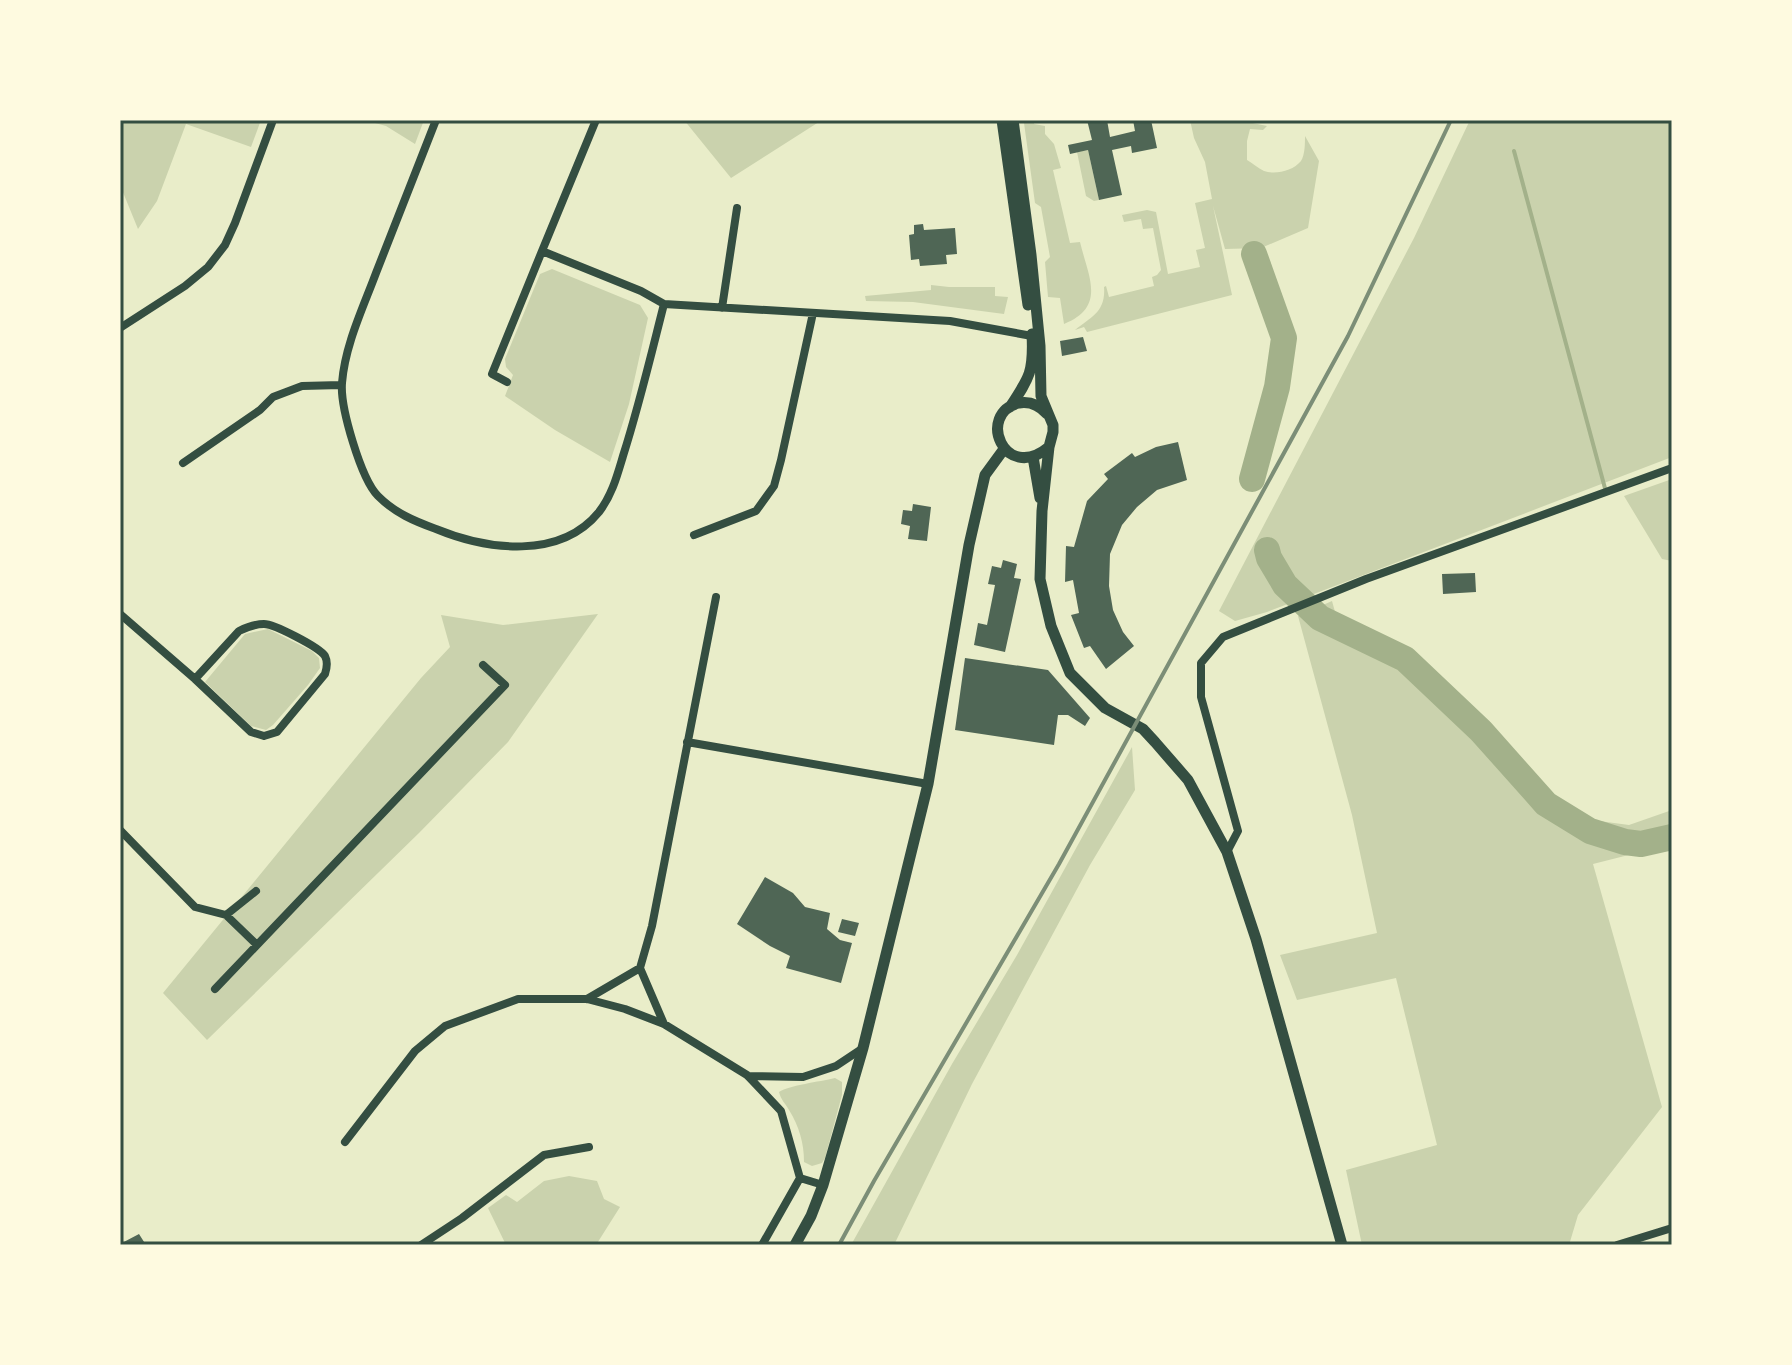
<svg xmlns="http://www.w3.org/2000/svg" width="1792" height="1365" font-family="Jost,sans-serif">
  <rect width="100%" height="100%" fill="#e9edc9"/>
  <path fill="#cad2ad" d="M120,120H261L251,147L186,124L157,201L138,229L120,185Z
    M364,120H424L415,144L386,126Z
    M684,120H822L731,178Z
    M1025,120H1035L1034,124L1045,126V134L1054,144L1061,168L1053,170L1070,243L1080,242C1088,276 1107,307 1064,324L1060,298L1048,297L1045,262L1050,257L1041,207L1035,203L1024,123Z
    M1190,120H1238L1267,126L1263,130L1250,129L1247,141V160C1252,163 1258,168 1264,171C1275,175 1293,171 1301,161C1305,155 1305,143 1305,136L1319,161L1308,228L1261,248L1225,249L1213,206L1232,295L1087,332L1084,327L1075,330C1091,317 1106,312 1104,287L1106,286L1109,297L1154,286L1152,277L1157,275L1161,270L1153,228L1143,229L1141,219L1124,222L1122,215L1147,210L1156,212L1168,274L1200,267L1196,250L1205,248L1195,203L1212,199L1205,162L1194,138Z
    M1470,120H1672V457L1267,612L1235,621L1219,611L1414,238Z
    M1088,150L1099,200L1094,201L1086,196L1077,152Z
    M552,269L640,305L648,318L629,404L610,462L555,430L505,396L513,375L506,367L505,359L540,274Z
    M931,285L949,287H995V296L1008,297L1004,314L913,302L866,301L865,296L931,290Z
    M1672,479V561L1662,559L1624,496Z
    M1332,601L1337,619L1397,646L1461,697L1547,814L1629,825L1672,810V844L1593,864L1662,1107L1578,1215L1569,1245H1362L1346,1170L1437,1145L1396,978L1297,1000L1280,955L1377,933L1352,815L1298,616Z
    M598,614L508,742L420,832L207,1040L163,993L421,678L450,647L441,615L503,625Z
    M268,629L312,651L319,658L320,668L308,685L273,725L266,730L251,726L205,682L245,634Z
    M1132,747L1135,790L1090,865L972,1084L894,1245H851L952,1064L1017,955Z
    M835,1078L842,1082V1095L825,1158L822,1163L812,1166L804,1162C804,1143 799,1126 789,1110C785,1103 781,1100 779,1092C790,1085 819,1082 835,1078Z
    M569,1176L597,1181L604,1199L620,1207L596,1245H506L488,1208L506,1195L517,1202L544,1181Z"/>
  <g fill="none" stroke-linecap="round" stroke-linejoin="round">
    <path stroke="#a3b18a" stroke-width="4" d="M1514,151L1606,492"/>
    <path stroke="#a3b18a" stroke-width="26" d="M1252,479L1277,387L1284,338L1254,254
      M1267,550L1269,558L1285,585L1320,618L1405,659L1481,731L1546,804L1590,831L1625,842L1641,844L1672,837"/>
  </g>
  <path fill="#4f6655" d="M1087,120H1107L1110,137L1135,131L1133,120H1151L1157,148L1132,153L1131,146L1112,150L1122,195L1099,200L1088,150L1070,154L1068,145L1092,140Z
    M923,224L924,230L955,228L957,254L946,255L947,264L920,266L919,259L911,260L909,235L914,234V225Z
    M1083,337L1087,351L1062,356L1060,341Z
    M1178,442L1187,480L1157,490L1137,507L1122,525L1110,554L1109,586L1113,610L1123,632L1134,646L1106,669L1090,646L1084,648L1071,615L1079,613L1073,580L1065,582L1066,546L1074,547L1087,501L1108,479L1104,474L1132,453L1135,457L1156,447Z
    M913,504L931,507L927,541L908,539L910,526L901,524L903,510L912,511Z
    M1003,560L1017,564L1014,578L1021,579L1005,652L974,645L978,623L987,625L995,585L988,584L992,566L1001,568Z
    M1475,573L1476,592L1443,594L1442,574Z
    M965,658L1048,670L1090,718L1085,726L1068,715H1058L1054,745L955,730Z
    M765,877L793,893L805,907L830,913L827,929L840,940L852,943L841,983L786,968L790,956L770,946L737,924Z
    M842,919L859,923L855,936L838,932Z
    M139,1234L146,1245H120V1244Z"/>
  <g fill="none" stroke-linecap="round" stroke-linejoin="round">
    <path stroke="#344e41" stroke-width="8" d="M436,120C416,171 396,222 376,273C363,308 345,345 342,383C340,407 361,479 378,496C395,513 414,521 436,529C487,550 560,560 599,512C612,495 617,476 623,456C639,406 651,355 664,304L950,321L1032,336
      M596,120L542,251L641,291L664,304
      M722,308L737,208
      M120,328L185,286L208,267L225,245L235,223L273,120
      M507,382L492,374L542,251
      M183,463L260,410L273,397L302,386L341,385
      M694,535L756,511L774,486L781,460L813,313
      M120,614L195,679L251,732L264,736L277,732L325,674C327,668 328,662 325,656C319,647 274,624 264,624C255,624 247,627 239,631L195,679
      M687,742L928,784
      M120,830L195,907L226,915L256,891
      M1227,852L1238,831L1201,697V663L1223,637L1366,579L1672,468
      M257,945L505,685L483,665
      M215,989L257,945L226,915
      M587,999L640,968
      M664,1024L640,968L652,926L716,597
      M748,1076L803,1077L836,1066L863,1048
      M345,1142L415,1051L445,1026L518,999H587L625,1009L664,1024L747,1075L781,1111L800,1178
      M421,1245L462,1218L544,1155L589,1147
      M762,1245L800,1178L823,1185
      M1617,1245L1672,1228"/>
    <path stroke="#344e41" stroke-width="11" d="M1002,120L1028,305
      M1013,120L1031,255L1040,346L1041,396L1053,425V432L1049,447L1042,511L1040,579L1051,626L1070,673L1105,708L1143,729L1155,742L1188,780L1227,852L1256,939L1342,1245
      M1010,407C1030,377 1034,371 1032,334
      M1047,414C1040,406 1031,401 1019,403C976,413 1004,484 1049,447
      M1033,457L1040,498
      M795,1245L811,1216L823,1185L863,1048L928,784L969,545L985,475L1004,449"/>
    <path stroke="#7c8e77" stroke-width="4" d="M839,1245L874,1181L1059,864L1348,336L1451,120"/>
  </g>
  <rect width="1792" height="1365" fill="none" stroke="#fefae0" stroke-width="244"/>
  <rect x="122" y="122" width="1548" height="1121" fill="none" stroke="#344e41" stroke-width="3"/>
</svg>
